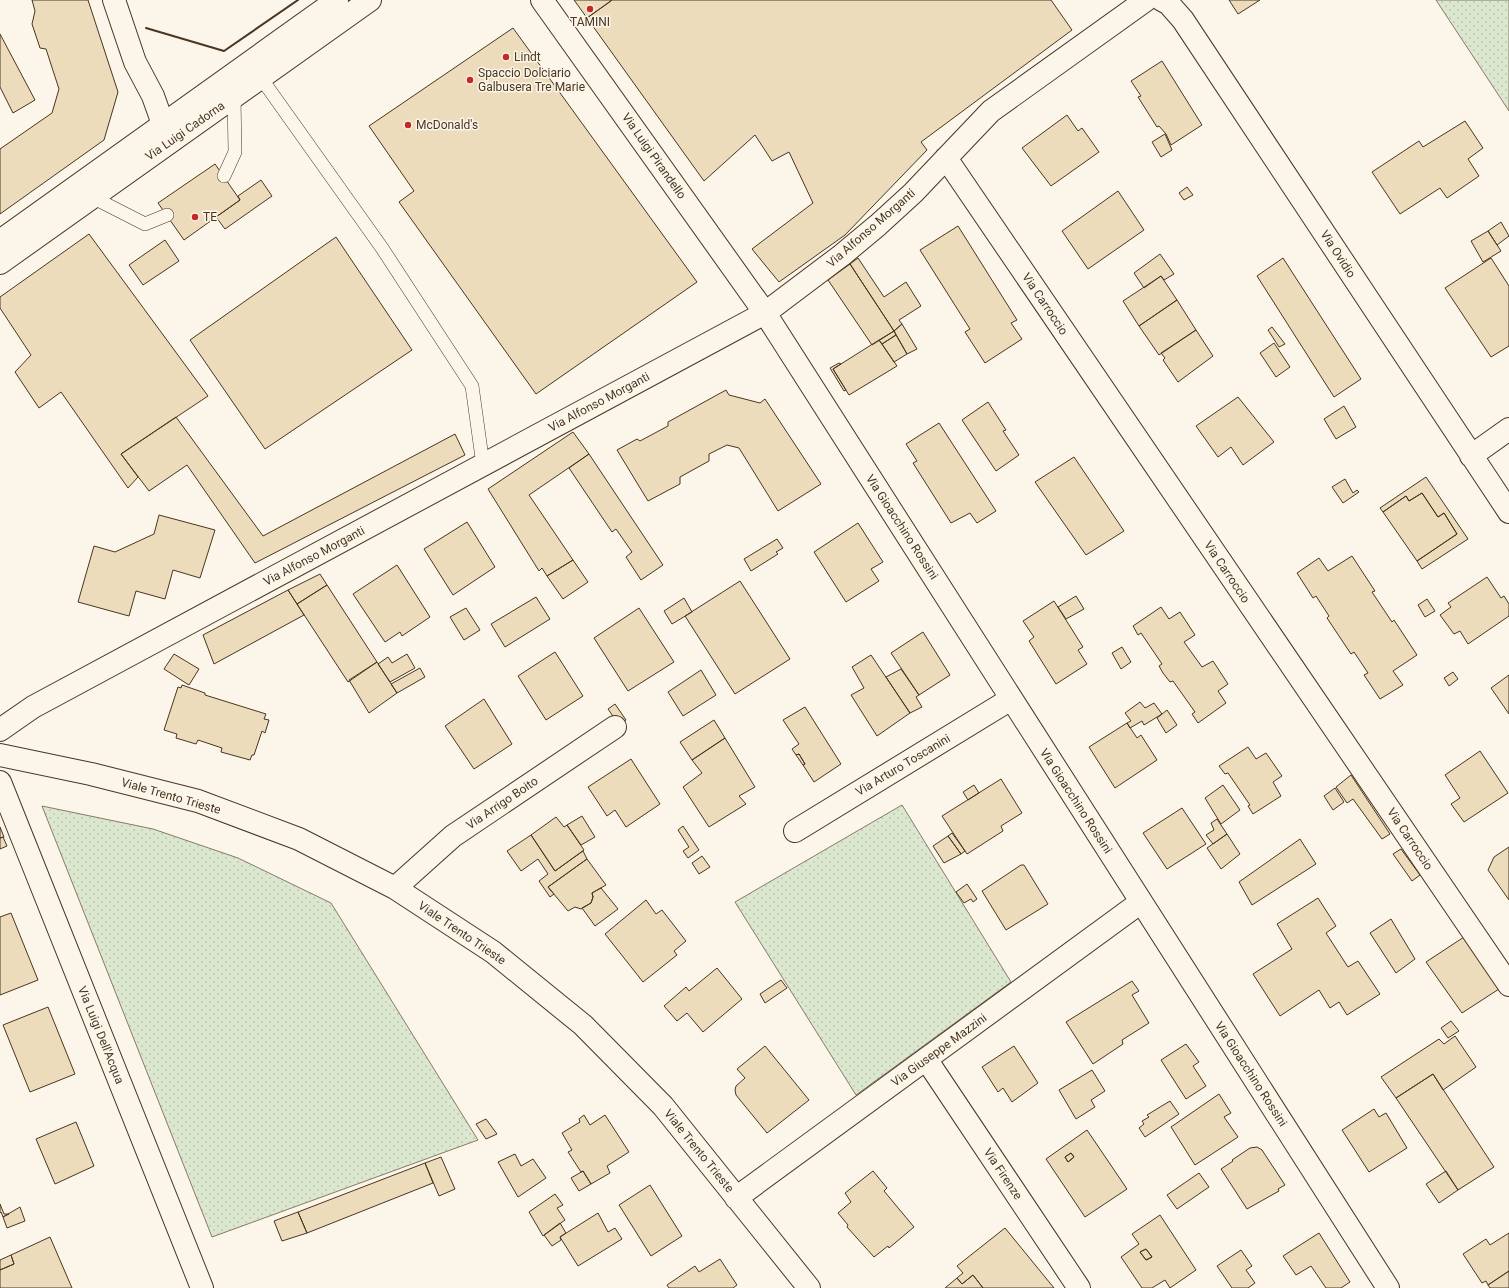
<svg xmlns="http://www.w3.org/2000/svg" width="1509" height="1288" font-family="Roboto,sans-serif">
  <defs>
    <pattern id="grass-dots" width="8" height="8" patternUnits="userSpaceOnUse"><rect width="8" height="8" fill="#dce7d0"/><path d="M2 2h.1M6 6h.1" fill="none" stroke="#bec7b2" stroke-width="1.8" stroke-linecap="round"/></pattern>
  </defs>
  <rect width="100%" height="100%" fill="#fbf6e9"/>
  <path fill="url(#grass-dots)" stroke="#887966" d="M1436,0H1509V111Z
    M902,805L1011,982L856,1095L735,902Z
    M42,806L153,829L238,858L331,903L478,1140L212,1237Z"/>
  <path fill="#ecdcbc" stroke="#4a3520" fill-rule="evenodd" d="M32,0H88L118,92L104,140L0,214V149L52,113L59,89L46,49L40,48L32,24L35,11Z
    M574,0H611V1L587,18Z
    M1051,0L1072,30L921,142L927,150L845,235L779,282L752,249L813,203L789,152L772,161L755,135L704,181L587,18L612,0Z
    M1229,0H1260L1238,14Z
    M513,28L697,282L536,394L399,202L414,191L369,126Z
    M0,34L35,100L13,113L0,87Z
    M1162,61L1202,125L1171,145L1166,134L1159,126L1157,127L1138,97L1141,96L1131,81Z
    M1067,115L1078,131L1082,128L1099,152L1051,186L1022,148Z
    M1465,121L1483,148L1468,159L1479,176L1447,198L1440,188L1400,214L1372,172L1419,141L1423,147Z
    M1165,134L1172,150L1161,157L1152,142Z
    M215,164L240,200L184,240L158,203Z
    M261,180L272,196L225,229L216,217L240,200L238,196Z
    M1187,187L1193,195L1184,200L1179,193Z
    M1118,191L1144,230L1088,269L1062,231Z
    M1501,222L1509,236L1497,245L1488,231Z
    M958,226L1017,320L1011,323L1022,339L985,363L965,332L970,329L920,250Z
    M1488,231L1501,251L1483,262L1471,241Z
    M89,234L208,396L121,454L138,477L128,488L61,392L39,408L15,372L31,355L0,308V297Z
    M336,237L412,350L265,449L190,340Z
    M165,240L179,261L143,285L129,265Z
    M1160,254L1174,274L1164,280L1161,276L1144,288L1134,273Z
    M858,258L884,297L906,282L921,306L899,320L902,324L894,331L850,264Z
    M1283,258L1361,379L1334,397L1257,276Z
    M1491,258L1509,286V346L1491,357L1445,288Z
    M850,264L894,331L872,345L828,280Z
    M1161,276L1177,300L1139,326L1123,301Z
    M1177,300L1196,330L1159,355L1139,326Z
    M902,324L917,349L907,354L894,331Z
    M1272,327L1285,344L1279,347L1268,330Z
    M1196,330L1213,356L1178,382L1163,360L1165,358L1161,353Z
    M894,331L896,335L882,344L879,340Z
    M896,335L907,354L894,362L882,344Z
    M879,340L897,366L849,395L833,369Z
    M1274,343L1290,367L1276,377L1260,353Z
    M839,363L841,364L833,369L846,390L844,391L830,368Z
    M726,390L729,395L760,403L765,399L821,484L778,511L739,448L727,445L709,454V461L680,477V484L648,501L617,450L637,439L640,441L668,426V422Z
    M1238,397L1274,442L1243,465L1231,447L1218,457L1196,426Z
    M988,402L1006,430L1003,431L1019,455L996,471L962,420Z
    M1344,406L1356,427L1336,439L1324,419Z
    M176,417L263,536L455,434L465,455L255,563L187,465L149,491L121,454Z
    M939,423L996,511L977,523L970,513L951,523L913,463L917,461L906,444Z
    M573,432L589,454L529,495L573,560L547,576L542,568L539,571L488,489Z
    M589,454L663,565L641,580L626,557L632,552L616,529L612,532L569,468Z
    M1074,457L1124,531L1086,555L1035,482Z
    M1426,477L1468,539L1422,569L1417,561L1457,534L1444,513L1438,517L1422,493L1409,501L1406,496L1383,512L1380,508Z
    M1345,479L1353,493L1357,490L1359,492L1343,503L1332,487Z
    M1422,493L1438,517L1444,513L1457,534L1417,561L1383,512L1406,496L1409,501Z
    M159,515L215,530L200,578L173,570L165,599L136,591L129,616L78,602L94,546L115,552L154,534Z
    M467,522L495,567L453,595L424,549Z
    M858,523L883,562L871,569L879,581L846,602L814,552Z
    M777,539L783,548L776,552L778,554L751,571L744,559Z
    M1352,556L1375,591L1372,592L1392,622L1394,620L1417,655L1393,671L1403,685L1380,699L1364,675L1368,673L1354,652L1351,654L1327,618L1329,616L1316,596L1313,598L1297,573L1319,558L1328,571Z
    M573,560L588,582L563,599L547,576Z
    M397,565L430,617L402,636L400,632L385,642L353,594Z
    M320,574L327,585L297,604L288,590Z
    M1487,577L1501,598L1504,596L1509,604V616L1468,644L1460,631L1454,634L1440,615L1451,607L1448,603Z
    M740,581L790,659L735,694L685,616Z
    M327,585L377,662L348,682L297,604Z
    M288,590L304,615L214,664L203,635Z
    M1076,596L1084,609L1066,619L1058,607Z
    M536,597L550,619L505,647L491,624Z
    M684,598L692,612L672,624L664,611Z
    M1427,599L1435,611L1425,617L1418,605Z
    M1054,601L1083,647L1078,650L1087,664L1056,684L1029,641L1034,637L1023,621Z
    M1161,607L1169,619L1180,612L1195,635L1184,642L1202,667L1213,661L1228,684L1218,691L1226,703L1198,723L1192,714L1195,712L1173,681L1170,682L1163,673L1159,666L1162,664L1141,633L1138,635L1133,626Z
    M466,608L480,630L464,640L450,617Z
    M639,608L674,662L628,691L594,638Z
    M923,632L950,675L919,695L891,653Z
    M1122,647L1131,662L1121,669L1112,653Z
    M555,652L583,696L546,720L518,676Z
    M174,654L199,669L189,685L164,669Z
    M407,654L415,668L390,682L378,664L388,657L392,663Z
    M871,655L910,713L877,736L851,695L864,688L852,667Z
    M377,662L397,693L369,713L349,680Z
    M420,668L425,677L397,693L391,684Z
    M901,669L919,695L916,697L922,707L910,713L886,677Z
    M701,670L716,695L683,716L668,692Z
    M1453,672L1458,679L1449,686L1444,678Z
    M1509,675V714L1491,688Z
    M182,685L205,693V695L266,714L264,719L269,720L265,733L262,731L254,755H252L250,760L221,752L222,748L198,740L196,744L176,738L177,734L164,730L178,687L181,688Z
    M484,699L512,744L474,769L445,726Z
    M1140,702L1145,708L1154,703L1162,714L1144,725L1142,721L1130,728L1127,723L1131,721L1125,713Z
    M615,704L626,720L619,725L608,709Z
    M805,707L841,764L814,782L803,765L805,764L799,754L796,755L792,749L799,744L783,720Z
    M1167,710L1177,725L1166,733L1157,718Z
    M714,720L725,738L692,760L680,742Z
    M1127,723L1137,738L1141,735L1157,760L1115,788L1089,747Z
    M725,738L755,787L739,796L746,804L709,827L683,787L702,773L692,760Z
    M1248,747L1256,759L1266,753L1282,776L1273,782L1281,796L1253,814L1248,806L1250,805L1228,773L1225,774L1219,766Z
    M1480,751L1508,793L1464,822L1451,804L1460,798L1445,775Z
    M799,754L805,764L803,765L796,755Z
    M631,759L660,804L626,827L615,810L607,816L588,787Z
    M1351,775L1390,834L1382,839L1353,799L1347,803L1336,787Z
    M1001,779L1022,813L1001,826L1003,831L967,854L942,816Z
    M974,785L979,793L968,800L963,792Z
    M1223,785L1240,810L1221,824L1205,798Z
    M1335,788L1344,802L1333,810L1324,796Z
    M1182,808L1206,844L1167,869L1143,833Z
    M582,816L595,837L581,845L567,825Z
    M556,817L564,827L567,825L584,850L555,871L531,835Z
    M1217,819L1227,834L1213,844L1206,835L1214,830L1211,823Z
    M683,826L699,850L688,858L683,851L689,847L678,830Z
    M0,827L4,837L0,838Z
    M952,833L965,851L961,854L948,836Z
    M1227,834L1240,854L1221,869L1207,848Z
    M531,835L555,871L583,851L587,859L548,887L554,894L550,897L539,881L548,874L538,859L521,871L507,851Z
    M948,836L961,854L944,863L933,846Z
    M3,837L7,846L0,849V838Z
    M1300,839L1316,864L1252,905L1239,882Z
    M1509,847V900L1488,870L1494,857Z
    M1401,849L1420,875L1412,881L1393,854Z
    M702,856L710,867L699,874L692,863Z
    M587,859L606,885L592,893L593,897L591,903L581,909L575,907L568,911L548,887Z
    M1021,865H1024L1048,904L1006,930L982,891Z
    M967,884L977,899L973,902L971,899L964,903L956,892Z
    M601,888L618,909L595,926L582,908L591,903L593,897L592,893Z
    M1318,898L1336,926L1326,933L1346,964L1348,967L1358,961L1380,994L1347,1015L1339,1002L1330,1008L1319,990L1280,1016L1253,974L1292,949L1277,924Z
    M646,900L656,914L662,910L686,941L674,951L677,955L643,982L605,934Z
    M11,913L38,980L0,995V917Z
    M1391,919L1415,959L1396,973L1370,933Z
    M1464,937L1499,989L1462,1013L1426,962Z
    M717,968L742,999L703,1032L687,1013L677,1021L664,1006L686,987L689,991Z
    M781,980L787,988L765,1003L760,994Z
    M1132,981L1139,991L1132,995L1149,1023L1122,1040L1123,1044L1093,1064L1066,1022Z
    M48,1007L75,1074L30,1092L3,1025Z
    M1451,1021L1459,1031L1448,1038L1441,1028Z
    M1455,1036L1476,1067L1443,1090L1433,1074L1396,1098L1381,1077L1439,1039L1444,1044Z
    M1186,1044L1199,1062L1193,1066L1206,1086L1186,1099L1161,1060Z
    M765,1046L809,1100L767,1133L736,1095L735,1090L736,1086L745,1078L737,1069Z
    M1014,1046L1038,1083L1012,1102L1003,1088L998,1092L982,1067Z
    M1092,1070L1105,1091L1091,1100L1095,1107L1076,1119L1059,1090Z
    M1433,1074L1494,1167L1458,1190L1396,1098Z
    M1219,1094L1231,1113L1224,1117L1238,1137L1195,1165L1171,1127Z
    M1170,1101L1179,1114L1145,1137L1139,1128L1144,1124L1142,1121L1149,1117L1147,1115Z
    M1374,1109L1379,1117L1386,1113L1407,1148L1369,1172L1342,1130Z
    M584,1115L590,1125L605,1115L629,1152L607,1166L610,1173L591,1184L583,1171L581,1172L568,1152L572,1150L562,1133L580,1122L579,1119Z
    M486,1119L497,1134L486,1139L476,1124Z
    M76,1122L94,1166L55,1184L36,1139Z
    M1087,1130L1127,1189L1085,1217L1046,1159ZM1071,1153L1074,1157L1068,1162L1065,1157Z
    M1257,1147L1262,1150L1285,1185L1278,1189L1279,1191L1247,1209L1221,1169L1233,1161L1232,1160L1250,1148Z
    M1071,1153L1074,1157L1068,1162L1065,1157Z
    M515,1154L521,1166L533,1159L546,1178L518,1197L498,1162Z
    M441,1157L455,1189L439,1196L425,1163Z
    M425,1163L433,1183L307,1233L298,1212Z
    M583,1171L591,1184L579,1191L571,1178Z
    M873,1171L887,1188L884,1191L914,1227L889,1248L888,1246L874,1257L847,1227L848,1225L838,1213L851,1202L845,1193Z
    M1446,1171L1458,1190L1439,1203L1426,1184Z
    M1199,1173L1209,1187L1177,1209L1167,1195Z
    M650,1185L682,1236L651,1256L619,1205Z
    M555,1194L563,1205L557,1208L565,1220L543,1236L529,1212Z
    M0,1204L4,1214H9L3,1217L1,1212L0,1213Z
    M20,1207L25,1221L7,1228L3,1217Z
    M298,1212L307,1233L282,1241L274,1221Z
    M598,1213L608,1232L615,1228L622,1239L578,1266L560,1237Z
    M1160,1215L1196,1270L1170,1288L1165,1280L1152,1288H1142L1121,1257L1139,1244L1132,1234ZM1146,1249L1152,1257L1146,1260L1140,1252Z
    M560,1223L566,1233L560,1237L561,1240L552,1246L544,1235Z
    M1005,1228L1054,1288H983L973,1275L962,1284L957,1278L963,1273L957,1266Z
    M1319,1233L1350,1282L1341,1288H1326L1311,1266L1296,1275L1283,1256Z
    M1509,1233V1271L1488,1285L1486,1281L1482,1283L1463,1254L1486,1239L1490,1245Z
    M50,1237L72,1288H0V1270L14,1264L11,1255Z
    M1146,1249L1152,1257L1146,1260L1140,1252Z
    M1241,1250L1252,1266L1246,1270L1255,1283L1248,1288H1232L1217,1266Z
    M11,1255L14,1264L0,1270V1260Z
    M720,1259L737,1285L733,1288H669L667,1285L695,1266L699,1272Z
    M1509,1271V1288H1490L1488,1285Z
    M973,1275L983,1288H945L957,1278L962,1284Z"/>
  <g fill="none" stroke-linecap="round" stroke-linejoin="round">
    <g stroke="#4a3520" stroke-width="14">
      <path id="lane" d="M261,78L382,248L472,386L483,465
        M224,176L235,152L234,97
        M92,197L145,224L167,215"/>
    </g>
    <g stroke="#4a3520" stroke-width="24">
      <path id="street" d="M114,0L135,62L153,96L163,124
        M542,0L765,313L1388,1288
        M1162,0L1169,4L1183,20L1509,512
        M946,158L1509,985
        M1471,456L1509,429
        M0,730L33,707L765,313L842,255L878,225L913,193L991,111L1146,0
        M0,755L91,774L198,801L299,839L395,888L493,952L583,1025L663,1106L809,1288
        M0,782L202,1288
        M795,831L1011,699
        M395,888L453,836L615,727
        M926,1059L1079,1288
        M736,1198L1141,902"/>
    </g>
    <g stroke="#4a3520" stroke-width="24">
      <path id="primary" d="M0,241L337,0
        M0,263L370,0"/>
    </g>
    <use href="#lane" stroke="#fbf6e9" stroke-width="13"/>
    <use href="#street" stroke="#fbf6e9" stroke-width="22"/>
    <use href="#primary" stroke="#fbf6e9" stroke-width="22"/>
    <path stroke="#4a3520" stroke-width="2" d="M146,28L224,51L298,0"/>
  </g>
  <g fill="#c62828" stroke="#fbf6e9" stroke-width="1.5">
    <circle cx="590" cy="9" r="4"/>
    <circle cx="506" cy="57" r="4"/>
    <circle cx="470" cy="80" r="4"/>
    <circle cx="408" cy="125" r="4"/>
    <circle cx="195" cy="217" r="4"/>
  </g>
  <g text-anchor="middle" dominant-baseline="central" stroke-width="3" stroke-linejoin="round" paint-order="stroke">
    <g font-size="12" fill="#4a3520" stroke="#fbf6e9" text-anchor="start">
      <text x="590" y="22" text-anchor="middle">TAMINI</text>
      <text x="514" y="57">Lindt</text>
      <text x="478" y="73">Spaccio Dolciario<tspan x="478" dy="14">Galbusera Tre Marie</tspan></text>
      <text x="416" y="125">McDonald's</text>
      <text x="203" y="217">TE</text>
    </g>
    <g font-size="12" fill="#4a3520" stroke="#fbf6e9">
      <text transform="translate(185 131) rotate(-35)">Via Luigi Cadorna</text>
      <text transform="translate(654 156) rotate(55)">Via Luigi Pirandello</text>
      <text transform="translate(871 228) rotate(-41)">Via Alfonso Morganti</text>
      <text transform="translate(1338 254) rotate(57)">Via Ovidio</text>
      <text transform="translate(1045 304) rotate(56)">Via Carroccio</text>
      <text transform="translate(599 402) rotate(-28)">Via Alfonso Morganti</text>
      <text transform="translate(902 527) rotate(57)">Via Gioacchino Rossini</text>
      <text transform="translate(314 556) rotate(-28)">Via Alfonso Morganti</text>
      <text transform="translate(1227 572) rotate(56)">Via Carroccio</text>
      <text transform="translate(903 765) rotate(-31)">Via Arturo Toscanini</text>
      <text transform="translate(171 796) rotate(16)">Viale Trento Trieste</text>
      <text transform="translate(1076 801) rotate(57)">Via Gioacchino Rossini</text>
      <text transform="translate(502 803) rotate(-34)">Via Arrigo Boito</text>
      <text transform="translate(1410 839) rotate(56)">Via Carroccio</text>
      <text transform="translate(462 933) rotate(34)">Viale Trento Trieste</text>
      <text transform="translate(101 1035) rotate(68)">Via Luigi Dell'Acqua</text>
      <text transform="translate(939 1050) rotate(-36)">Via Giuseppe Mazzini</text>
      <text transform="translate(1251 1074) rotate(57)">Via Gioacchino Rossini</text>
      <text transform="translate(699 1151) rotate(51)">Viale Trento Trieste</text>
      <text transform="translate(1003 1174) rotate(56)">Via Firenze</text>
    </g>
  </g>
</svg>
